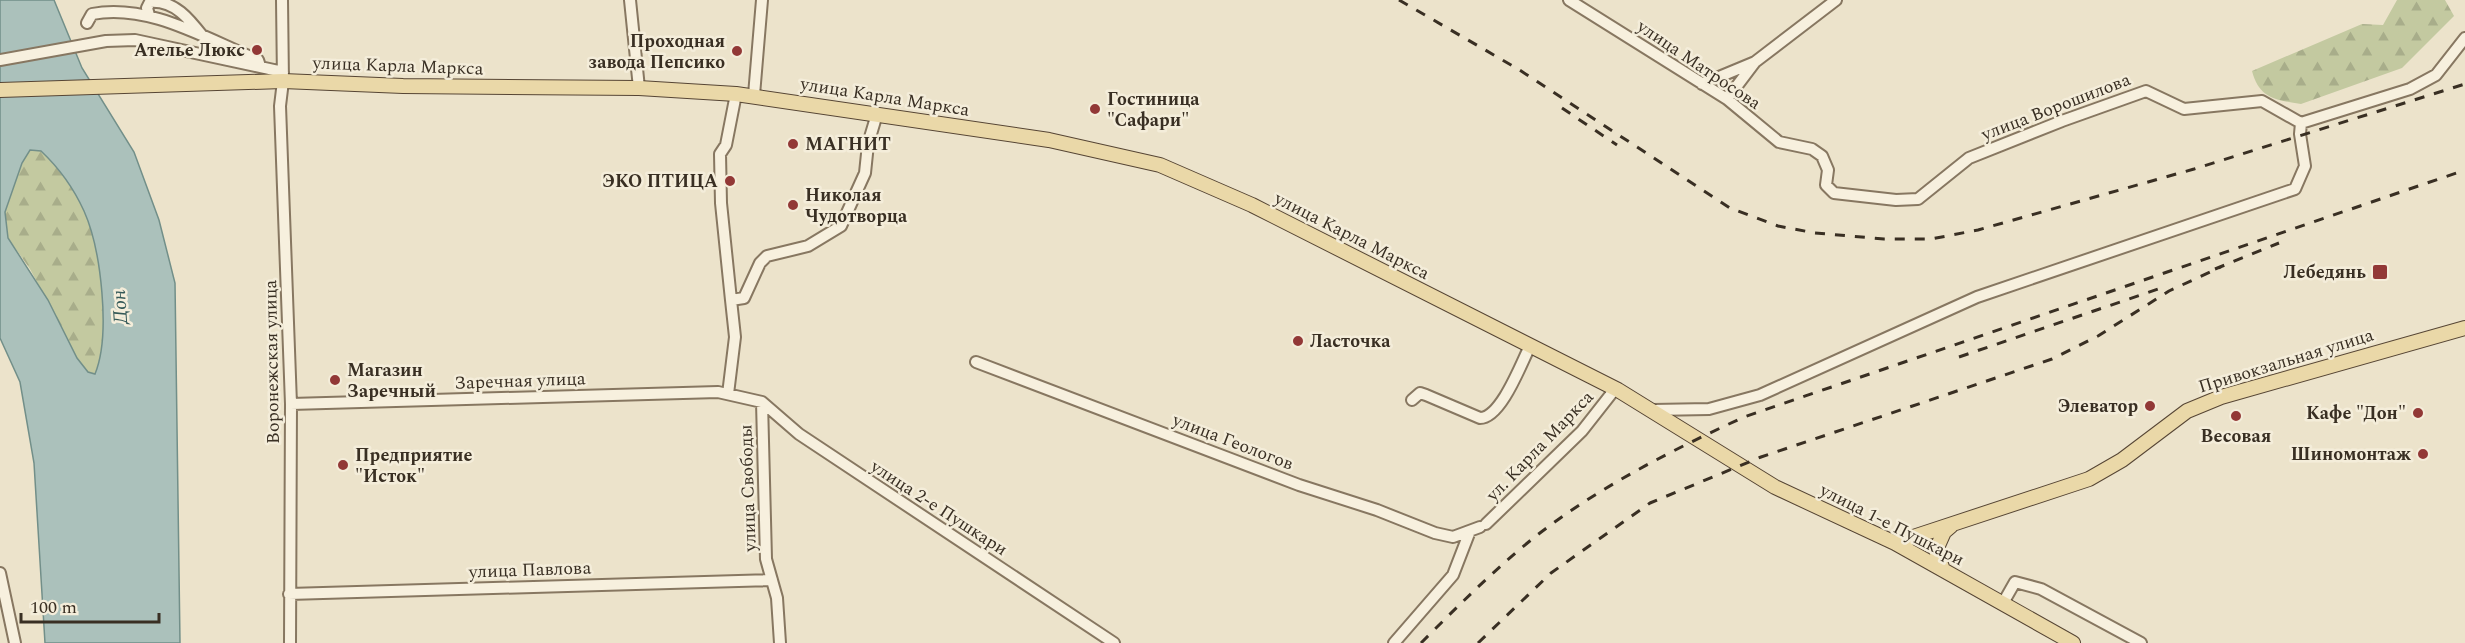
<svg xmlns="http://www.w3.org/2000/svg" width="2465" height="643" font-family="Spectral,serif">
  <defs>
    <pattern id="forest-firs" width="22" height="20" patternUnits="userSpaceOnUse" patternTransform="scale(1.5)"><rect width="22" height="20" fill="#c3c9a0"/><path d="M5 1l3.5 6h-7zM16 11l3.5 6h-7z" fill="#a8ad8a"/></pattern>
  </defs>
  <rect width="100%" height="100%" fill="#ece3cb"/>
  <path fill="url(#forest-firs)" d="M2397,0H2445L2454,16L2402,68L2301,104C2275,100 2259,98 2252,71L2362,24L2383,25Z
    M30,150L41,151C58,167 74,189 84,210C102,249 111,334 95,374L88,372L77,358L30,269L8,238L5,212L22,163Z"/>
  <path fill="#abc1bb" stroke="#728f89" stroke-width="1.5" fill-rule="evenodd" d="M0,0H54L82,68L134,152L159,220L175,283L180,643H45L34,463L20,382L0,338ZM30,150L41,151C58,167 74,189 84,211C101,249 111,335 95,374L88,372L77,358L48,300L8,238L5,212L22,163Z"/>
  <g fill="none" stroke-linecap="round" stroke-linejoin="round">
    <g stroke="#877761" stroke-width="14">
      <path id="minor" d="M282,0L283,81L280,106L291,404L290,643
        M630,0L639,88
        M1569,0L1727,99L1779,142L1812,149L1822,156L1828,170L1826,185L1834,193L1896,200L1918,199L1969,158L2062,121L2146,91L2184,109L2262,101L2301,123L2410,89L2436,75L2465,38
        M149,15L147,8L150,2C175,0 190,20 204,38
        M87,23L92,14C149,3 206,39 258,60L260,66
        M0,60L106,41L135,40L283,72
        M1755,62L1836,0
        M1702,84L1755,62L1727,99
        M754,95L762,0
        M731,300L721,203L720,154L726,145L736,94
        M976,362L1299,485L1377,510L1435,533L1453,537L1480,527
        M728,394L735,337L731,300L744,298L760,263L767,256L808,246L841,226L865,173L868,144L877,114
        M1412,400L1420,393L1426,395L1480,418C1501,418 1521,364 1530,346
        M762,402L766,559L777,598L780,643
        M291,404L718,392L762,402L799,434L1114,643
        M1653,410L1709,409L1760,395L1977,297L2295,189L2305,166L2300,134L2301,123
        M1486,524L1582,431L1615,389
        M0,573L15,643
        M289,594L772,580
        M2003,603L2015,582L2041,589L2141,643
        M1394,643L1453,575L1470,531"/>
    </g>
    <g stroke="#564534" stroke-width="16">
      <path id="major" d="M0,90L283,81L403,86L639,88L736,94L1049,140L1160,165L1252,205L1618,390L1775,487L1895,543L2073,643
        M1895,543L2089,479L2122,460L2187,411L2221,397L2465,328
        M1943,570L1936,550L1944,532L1951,526"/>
    </g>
    <use href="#minor" stroke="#f7f0de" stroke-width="10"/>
    <use href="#major" stroke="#ead8a8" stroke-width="14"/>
    <path stroke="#392f23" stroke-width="3" stroke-dasharray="10 10" stroke-linecap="butt" d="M1399,0L1518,69L1730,208L1778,226L1815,233L1884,239H1931L1978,230L2194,169L2465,84
      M1562,108L1617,145
      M2215,269L2279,243
      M1959,357L2164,287
      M1421,643C1457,607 1492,572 1531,540C1595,489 1670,451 1744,417L2465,170
      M1478,643L1551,573L1650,503L1761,457L2052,359L2098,336L2169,291L2221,267"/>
  </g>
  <g fill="#923836" stroke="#f4edda" stroke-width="2">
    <circle cx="257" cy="50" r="6"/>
    <circle cx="737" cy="51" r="6"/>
    <circle cx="1095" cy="109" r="6"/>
    <circle cx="793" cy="144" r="6"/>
    <circle cx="730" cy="181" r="6"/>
    <circle cx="793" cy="205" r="6"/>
    <rect x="2372" y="264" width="16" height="16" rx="3"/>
    <circle cx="1298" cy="341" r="6"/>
    <circle cx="335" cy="380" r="6"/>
    <circle cx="2150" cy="406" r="6"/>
    <circle cx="2418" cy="413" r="6"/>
    <circle cx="2236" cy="416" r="6"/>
    <circle cx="2423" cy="454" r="6"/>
    <circle cx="343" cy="465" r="6"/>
  </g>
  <g text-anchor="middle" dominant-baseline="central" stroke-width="5" stroke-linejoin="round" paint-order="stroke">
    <g font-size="18" font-weight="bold" fill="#392f23" stroke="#f4edda" text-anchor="end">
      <text x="725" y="41">Проходная<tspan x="725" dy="21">завода Пепсико</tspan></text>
      <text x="245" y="50">Ателье Люкс</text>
      <text x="1107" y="99" text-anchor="start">Гостиница<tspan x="1107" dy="21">"Сафари"</tspan></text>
      <text x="805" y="144" text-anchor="start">МАГНИТ</text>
      <text x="718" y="181">ЭКО ПТИЦА</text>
      <text x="805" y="195" text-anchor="start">Николая<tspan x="805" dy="21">Чудотворца</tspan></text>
      <text x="2366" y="272">Лебедянь</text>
      <text x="1310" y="341" text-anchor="start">Ласточка</text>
      <text x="347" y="370" text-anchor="start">Магазин<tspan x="347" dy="21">Заречный</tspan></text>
      <text x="2138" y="406">Элеватор</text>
      <text x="2406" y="413">Кафе "Дон"</text>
      <text x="2236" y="436" text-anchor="middle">Весовая</text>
      <text x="2411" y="454">Шиномонтаж</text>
      <text x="355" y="455" text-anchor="start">Предприятие<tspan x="355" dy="21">"Исток"</tspan></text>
    </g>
    <g font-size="18" fill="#392f23" stroke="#f4edda">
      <text transform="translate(1699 65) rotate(34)">улица Матросова</text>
      <text transform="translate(398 66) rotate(2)">улица Карла Маркса</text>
      <text transform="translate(885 97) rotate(9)">улица Карла Маркса</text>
      <text transform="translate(2056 107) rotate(-21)">улица Ворошилова</text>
      <text transform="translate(1352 236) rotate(27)">улица Карла Маркса</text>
      <text transform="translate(2286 361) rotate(-17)">Привокзальная улица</text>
      <text transform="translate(272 362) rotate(-91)">Воронежская улица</text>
      <text transform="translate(520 381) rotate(-2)">Заречная улица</text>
      <text transform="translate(1233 442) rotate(21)">улица Геологов</text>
      <text transform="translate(1540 446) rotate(-46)">ул. Карла Маркса</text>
      <text transform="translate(748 488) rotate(-92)">улица Свободы</text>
      <text transform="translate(939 508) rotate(33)">улица 2-е Пушкари</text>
      <text transform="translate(1892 525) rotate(27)">улица 1-е Пушкари</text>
      <text transform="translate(530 570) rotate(-2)">улица Павлова</text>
    </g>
    <g font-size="20" font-style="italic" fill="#335857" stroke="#f4edda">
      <text transform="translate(120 307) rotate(-94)">Дон</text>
    </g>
  </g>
  <path d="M21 613v9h138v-9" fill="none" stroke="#392f23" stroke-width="3"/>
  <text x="30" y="613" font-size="18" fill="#392f23" stroke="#f4edda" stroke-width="4.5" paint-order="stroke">100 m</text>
</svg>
